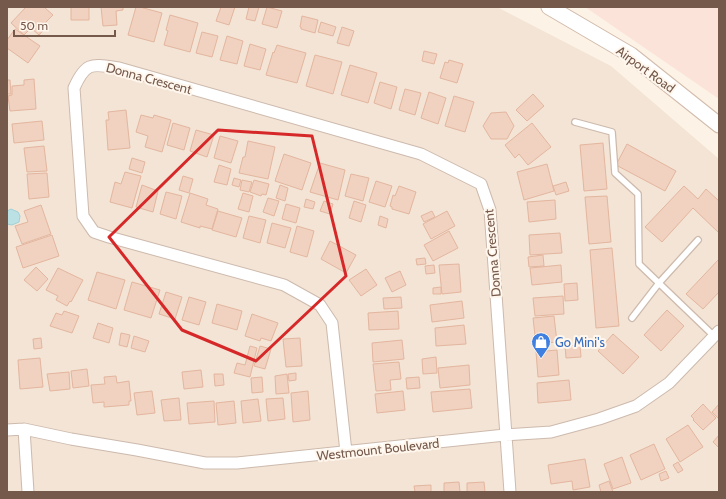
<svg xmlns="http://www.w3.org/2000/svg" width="726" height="499" font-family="Cabin,sans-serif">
  <rect width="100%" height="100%" fill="#fcf3e6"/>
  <path fill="#f3e4d5" d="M7,7H497L611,66L719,159V492H7Z"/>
  <path fill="#fce3da" d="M585,7H719V99Z"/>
  <path fill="#bbe1e5" stroke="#a1d0d7" d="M11,209L18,212L20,216L19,222L12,225L7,224V211Z"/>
  <path fill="#f1d1bf" stroke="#e3b69f" d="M26,7H44L53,15L45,23L48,25L39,35L31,28L24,35L11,23Z
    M71,7H89V20H71Z
    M101,7H123V10L116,11L117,25L103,26Z
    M136,7H140L162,13L154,42L128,35Z
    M221,7H235L229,25L216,21Z
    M249,7H259L255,21L246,19Z
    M267,7L282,11L277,28L262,24Z
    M170,15L198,23L190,52L164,45L168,31L166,30Z
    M302,16L318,20L315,33L301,29V27H300Z
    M321,22L336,27L333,36L318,32Z
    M342,27L354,31L349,46L337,43Z
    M15,29L40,46L28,63L7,48V40Z
    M202,32L218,36L212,57L196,53Z
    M227,36L243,41L237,64L220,60Z
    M250,44L266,49L260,70L244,66Z
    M277,45L306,53L297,83L266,75L273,52L274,53Z
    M424,51L437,54L434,64L422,61Z
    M315,55L342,62L333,94L306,86Z
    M449,60L463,64L457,83L440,78L445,62L448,63Z
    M350,65L377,73L368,103L341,95Z
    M34,79L36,109L10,111L8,96L12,95V86L24,85V80Z
    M7,80H10L11,94H7Z
    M380,82L397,87L391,109L374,103Z
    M405,89L421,93L415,115L399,110Z
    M429,92L446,98L438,124L421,118Z
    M533,94L544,106L527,121L516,110Z
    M454,96L474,102L465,132L445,126Z
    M126,110L130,148L108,150L106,120H109L108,112Z
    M506,112L514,126L507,139H491L483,126L491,113Z
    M141,115L153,118L154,115L171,120L162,152L145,147L148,136L136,132Z
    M42,121L44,140L14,143L12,124Z
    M173,123L190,128L184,150L167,145Z
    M532,123L551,147L528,165L519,154L515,158L505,145Z
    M196,130L214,135L207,157L190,151Z
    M220,136L238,141L231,163L214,158Z
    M248,141L275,147L268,179L239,173L243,157H245Z
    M603,143L607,189L584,191L580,145Z
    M627,144L676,171L665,191L616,165Z
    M44,146L47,171L27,172L24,148Z
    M284,154L311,163L302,190L275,181Z
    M132,158L145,162L142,173L129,169Z
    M320,163L345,170L338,200L310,192Z
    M547,164L554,191L524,200L517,172Z
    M219,165L231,169L227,185L214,182Z
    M125,172L141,176L132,208L110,202L115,182L121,184Z
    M47,173L49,197L29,199L27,174Z
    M351,174L369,178L363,201L345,196Z
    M183,176L193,179L189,193L179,190Z
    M234,178L241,180L239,187L232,185Z
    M242,180L252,182L249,192L240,190Z
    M254,180L269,184L266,195L262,194L261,196L250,192Z
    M376,181L392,186L385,207L369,202Z
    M566,182L569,191L556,195L553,186Z
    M142,185L158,191L153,212L136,207Z
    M280,185L288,188L285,201L276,198Z
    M399,186L416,192L409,214L392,209V207L390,206L393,195L395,196Z
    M684,186L698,199L706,189L719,201V233L693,208L662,242L645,227Z
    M166,192L182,196L176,219L160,214Z
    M190,193L208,199L206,205L218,209L212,229L200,226V228L181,222Z
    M243,193L253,196L249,212L238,209Z
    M607,196L611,242L589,244L585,197Z
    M268,198L279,201L274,216L263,212Z
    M306,199L315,202L313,209L304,207Z
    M555,200L556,219L529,222L527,202Z
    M324,201L333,204L330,214L320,211Z
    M354,201L366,205L361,222L349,218Z
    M286,204L300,208L296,223L282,219Z
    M41,205L51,234L22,244L15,226L28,222L24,211Z
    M218,211L242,218L236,237L212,230Z
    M432,211L435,217L424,222L421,216Z
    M447,211L455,226L431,239L423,224Z
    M249,216L266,220L260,243L243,238Z
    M380,216L388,219L386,228L378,225Z
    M272,223L291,228L285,248L267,243Z
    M297,226L314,231L307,257L290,252Z
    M449,231L458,248L433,261L424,245Z
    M560,233L562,253L530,255L529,235Z
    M52,235L59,256L23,268L16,247Z
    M330,241L356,255L346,273L321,259Z
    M612,248L619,326L596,328L590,250Z
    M543,255L544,266L529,267L528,257Z
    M425,258L426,264L417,265L416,259Z
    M719,259V292L703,309L686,294Z
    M459,264L461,292L442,294L439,265Z
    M434,265L435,273L426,274L425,266Z
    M561,265L562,282L532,285L530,268Z
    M36,267L48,279L37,291L24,280Z
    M58,268L83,280L71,302L70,301L67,306L56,300L58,296L46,290Z
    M366,269L377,285L361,296L349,280Z
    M400,271L406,285L392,292L385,278Z
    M97,272L125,280L116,309L88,300Z
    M132,282L160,290L151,318L124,310Z
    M577,283L578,300L565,301L564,284Z
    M441,287V294H433V288Z
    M166,292L182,297L175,319L159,314Z
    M563,296L564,314L535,316L533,298Z
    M189,297L206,302L199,325L182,320Z
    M401,297L402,308L384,309L383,298Z
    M462,301L464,318L432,322L430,305Z
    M217,304L242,311L237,330L212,323Z
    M667,310L684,326L661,351L644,335Z
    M64,311L79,316L72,333L50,326L56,313L62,315Z
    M398,311L399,329L369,330L368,313Z
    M252,314L278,323L271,341L261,338L260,341L245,336Z
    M554,316L557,342L536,344L533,318Z
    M98,323L113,328L109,343L93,338Z
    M464,325L466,344L436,346L435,328Z
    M121,333L130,335L127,347L119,345Z
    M613,334L639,357L623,374L598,351Z
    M134,336L149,341L145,352L131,348Z
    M41,338L42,348L34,349L33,339Z
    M300,338L302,366L286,367L283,339Z
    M402,340L404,359L373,362L372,343Z
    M580,345L581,357L566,358L565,346Z
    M250,346L257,348L250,377L234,373L237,363L245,365Z
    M260,346L271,349L265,369L254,366Z
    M557,350L559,375L538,377L536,352Z
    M436,357L437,373L423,374L422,359Z
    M40,358L43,387L20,389L18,360Z
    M399,362L401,379L390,380L391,390L376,391L373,364Z
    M469,365L470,385L440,388L438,368Z
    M87,369L89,386L73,388L71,371Z
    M201,370L203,387L184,389L182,372Z
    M69,372L70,389L50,391L47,374Z
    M296,373V380L289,381L288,374Z
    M214,374H223L224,385L215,386Z
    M287,374L289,393L276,394L275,376Z
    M116,376L117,383L129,381L131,401H129V405L104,407V402L93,403L91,385L105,384L104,377Z
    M262,377L263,392L252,393L251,378Z
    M419,377L420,388L407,389L406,378Z
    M569,380L571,400L538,403L537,383Z
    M470,389L472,408L433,412L431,392Z
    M152,391L155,413L137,415L134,393Z
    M308,391L310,420L293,422L291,393Z
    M403,391L405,410L377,413L375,394Z
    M179,398L181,420L164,421L161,400Z
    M283,398L285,419L268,421L266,399Z
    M258,399L261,421L243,423L241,401Z
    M214,401L215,422L189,424L187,403Z
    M234,401L236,423L218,425L216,403Z
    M703,404L716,418L703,430L693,420L694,419L691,416Z
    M719,404V419L712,412Z
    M688,425L703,447L680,462L666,439Z
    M719,435V448L713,442Z
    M654,444L665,469L641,480L630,455Z
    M622,457L631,483L613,489L604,464Z
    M585,459L590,487L573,490L572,481L551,484L548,465Z
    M678,462L683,470L678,473L673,465Z
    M666,471L669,478L661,481L659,474Z
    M609,481L613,492H601L599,485Z
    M459,482L460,492H444V483Z
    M484,482L485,492H467V483Z
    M431,485V492H415L414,486Z"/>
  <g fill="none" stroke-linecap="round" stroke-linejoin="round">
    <g stroke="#cdbaad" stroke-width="8">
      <path id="lane" d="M575,122L612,132L615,173L638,194L639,264L714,336
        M632,318L659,283L698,240"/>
    </g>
    <g stroke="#cdbaad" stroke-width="13">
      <path id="street" d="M24,429L28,492
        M7,430L24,429L71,439L137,450L205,463H237L505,435L551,432L599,419L636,406L669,383L719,331
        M346,452L332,323L320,305L284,285L109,237L94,232L83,216L74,88C86,61 92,64 119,68L421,154L481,184L490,210L510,492"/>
    </g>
    <g stroke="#d2bcad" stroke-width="17">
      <path id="secondary" d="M549,7L631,55L719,125"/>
    </g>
    <use href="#lane" stroke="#fff" stroke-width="5.5"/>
    <use href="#street" stroke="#fff" stroke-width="11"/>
    <use href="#secondary" stroke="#fff" stroke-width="15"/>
  </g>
  <path fill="none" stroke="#d62828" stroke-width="3" stroke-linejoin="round" d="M218,130L312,136L346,276L256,361L182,330L109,237Z"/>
  <defs>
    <g id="shop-pin" transform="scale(1)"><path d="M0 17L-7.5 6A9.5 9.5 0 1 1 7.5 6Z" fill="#3f7fe0" stroke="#fff7ed"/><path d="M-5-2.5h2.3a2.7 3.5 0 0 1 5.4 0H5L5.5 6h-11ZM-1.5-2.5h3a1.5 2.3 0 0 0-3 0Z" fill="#fff"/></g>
  </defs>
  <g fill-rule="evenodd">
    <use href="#shop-pin" x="541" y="342"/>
  </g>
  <g text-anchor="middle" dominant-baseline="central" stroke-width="4" stroke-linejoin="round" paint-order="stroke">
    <g font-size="13" fill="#75594b" stroke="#fff7ed">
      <text transform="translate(646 69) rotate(36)">Airport Road</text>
      <text transform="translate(149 78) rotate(15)">Donna Crescent</text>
      <text transform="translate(492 253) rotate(-95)">Donna Crescent</text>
      <text transform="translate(378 449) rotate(-6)">Westmount Boulevard</text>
    </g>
    <g font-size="13" fill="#366cbe" stroke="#fff7ed" text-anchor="start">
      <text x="555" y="342">Go Mini's</text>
    </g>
  </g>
  <rect width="726" height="499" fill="none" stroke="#75594b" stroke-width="16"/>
  <path d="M14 30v6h101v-6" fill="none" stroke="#75594b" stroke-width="2"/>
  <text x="20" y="30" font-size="12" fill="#75594b" stroke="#fff7ed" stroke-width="3" paint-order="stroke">50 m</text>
</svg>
